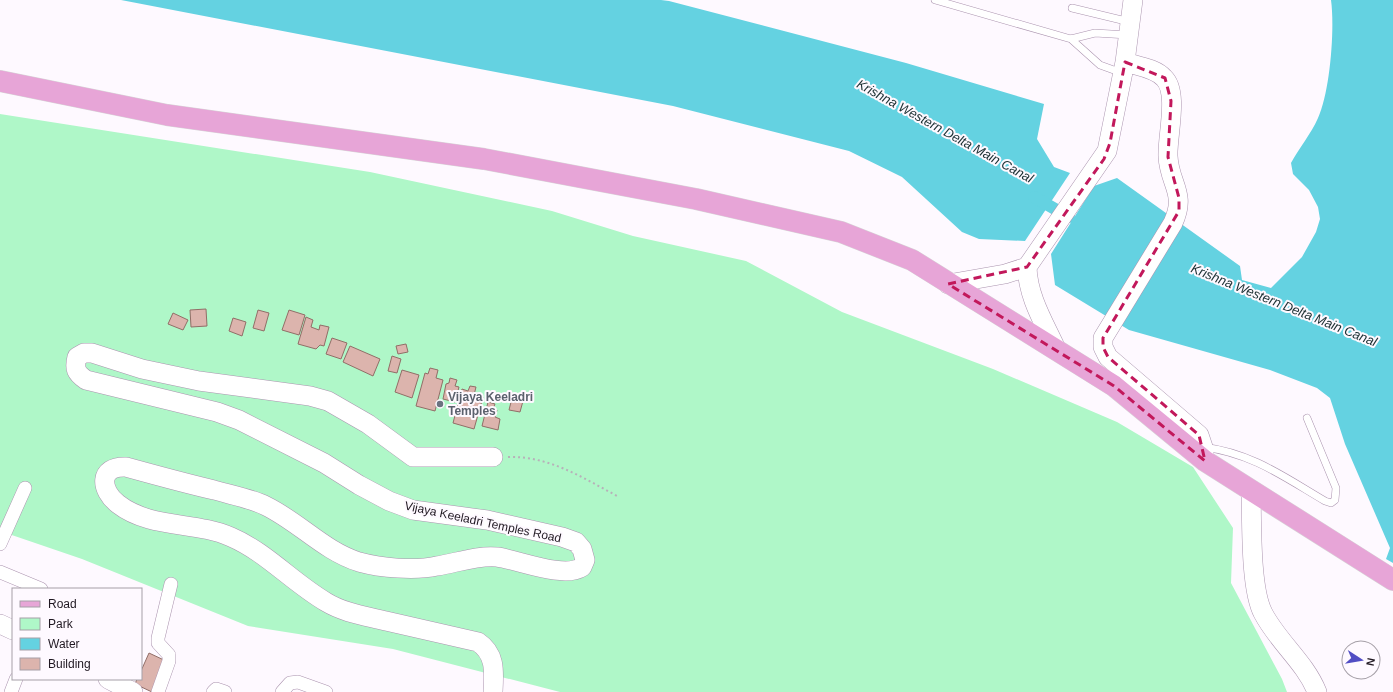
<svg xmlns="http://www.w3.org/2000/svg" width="1393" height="692" font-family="Helvetica,sans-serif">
  <rect width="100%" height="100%" fill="#fef9ff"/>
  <path fill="#aff7c8" d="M0,114L370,172L552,211L633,236L746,261L842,312L993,369L1117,422L1193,467L1233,528L1231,583L1282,679L1287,692H560L393,649L248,626L82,559L0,531Z"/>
  <path fill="#64d2e1" d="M121,0H661L669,1L906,63L1044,104L1037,139L1054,167L1070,173L1025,241L979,239L962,232L902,177L849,151L673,106Z
    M1331,0H1393V563L1386,559L1390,548L1345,444L1330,398L1317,388L1270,370L1129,330L1055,285L1051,254L1094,186L1117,178L1240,266L1242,280L1271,288L1302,257L1316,232L1320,219L1318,207L1309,190L1293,174L1291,163C1299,148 1311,134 1318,118C1330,92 1335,29 1331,0Z"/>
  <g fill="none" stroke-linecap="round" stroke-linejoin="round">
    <path stroke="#64d2e1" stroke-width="12" d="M1034,197L1069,217"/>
  </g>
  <path fill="#dcb4ad" stroke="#916e67" d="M206,309L207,326L191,327L190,310Z
    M258,310L269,313L264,331L253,328Z
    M289,310L305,315L299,335L282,330Z
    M173,313L188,320L183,330L168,324Z
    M306,317L313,320L311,327L319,330L320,325L329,327L324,346L320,345L316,349L298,344Z
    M233,318L246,322L242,336L229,331Z
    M332,338L347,343L341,359L326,354Z
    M406,344L408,352L398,354L396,346Z
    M350,346L380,359L373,376L343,362Z
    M392,356L401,359L397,373L388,371Z
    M430,368L438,370L436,378L443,380L435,411L416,406L425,373L428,374Z
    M402,370L419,375L412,398L395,392Z
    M450,378L457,380L455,386L459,387L455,402L443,399L446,384L449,383Z
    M470,386L476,387L474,395L483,397L474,429L453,423L462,389L468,391Z
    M512,398L523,401L520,412L509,410Z
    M488,402L495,404L493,409L497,410L495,417L500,419L498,430L482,426Z
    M149,653L166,661L152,692L135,684L137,679H141V671Z"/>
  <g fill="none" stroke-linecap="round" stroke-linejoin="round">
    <g stroke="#ab94af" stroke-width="8">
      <path id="lane" d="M935,0L1071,39L1095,33L1128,35
        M1072,8L1130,22
        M1071,39L1100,65L1122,73
        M1203,447C1252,453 1284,477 1325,501L1331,503L1335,500L1336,488L1307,418"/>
    </g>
    <g stroke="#ab94af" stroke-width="14">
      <path id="street" d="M0,544L25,488
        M0,572L41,589
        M11,692L16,679
        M158,692L169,661V655L158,643V638L171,584
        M213,692L216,689L225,692
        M282,692L290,683L298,682L326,692"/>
    </g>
    <g stroke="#ab94af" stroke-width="20">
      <path id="secondary" d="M1125,62C1137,66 1155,68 1164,78C1179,92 1167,137 1168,156C1169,184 1187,193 1173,223L1103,338V347L1108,357L1199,435L1203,447L1205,461
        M948,284L1005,274L1027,267
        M1057,351C1045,324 1028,298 1027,267L1107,151L1125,62L1133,0
        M1251,491C1252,522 1250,588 1263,613C1278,642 1305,662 1317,692
        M0,624L13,630
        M108,679L133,692
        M493,692C494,672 496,654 478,642C447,635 417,628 386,621C366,616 344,613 326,602C292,582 266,552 231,537C195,521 150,529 118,504C100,490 98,466 126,467C155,475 184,483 214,490C231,495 250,498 266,506C299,522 324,551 359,562C381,568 415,571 437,566C456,563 478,555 497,557C519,560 564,579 582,567L585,560L582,549L576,542L562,537L487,520L413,510L389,501L359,485L324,463L239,420L217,412L86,380C76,373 74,369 77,357L84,353H92L142,369L199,381L310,396L328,401L368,424L413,457H493"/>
    </g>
    <g stroke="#d7d5d7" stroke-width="22">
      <path id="primary" d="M0,81L167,115L484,159L696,199L841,232L912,260L1114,386L1205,461L1393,580"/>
    </g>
    <path stroke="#b7b1b9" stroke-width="2" stroke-dasharray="2 3" stroke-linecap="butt" d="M508,457C550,456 583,478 619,497"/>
    <use href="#lane" stroke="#fff" stroke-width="7"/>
    <use href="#street" stroke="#fff" stroke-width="13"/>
    <use href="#secondary" stroke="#fff" stroke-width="19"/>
    <use href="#primary" stroke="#e7a5d7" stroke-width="21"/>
  </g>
  <path fill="none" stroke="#c2185b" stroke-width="3" stroke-dasharray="8 5" stroke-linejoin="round" d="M1125,62L1165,78L1171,101L1168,157L1179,198V211L1103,338V347L1108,357L1199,435L1205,461L1114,386L948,284L1027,267L1104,159L1110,143Z"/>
  <circle fill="#6b7280" stroke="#fef9ff" stroke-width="1.5" cx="440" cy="404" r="4"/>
  <g text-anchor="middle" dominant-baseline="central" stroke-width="4" stroke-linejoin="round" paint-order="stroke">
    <g font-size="12" font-weight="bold" fill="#5b616d" stroke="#fef9ff" text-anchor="start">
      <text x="448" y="397">Vijaya Keeladri<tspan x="448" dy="14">Temples</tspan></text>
    </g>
    <g font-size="12" fill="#201822" stroke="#fef9ff">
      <text transform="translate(483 522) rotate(12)">Vijaya Keeladri Temples Road</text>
    </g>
    <g font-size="13" font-style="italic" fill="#1b2f32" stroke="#fef9ff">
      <text transform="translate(945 131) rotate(29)">Krishna Western Delta Main Canal</text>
      <text transform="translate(1284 305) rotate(22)">Krishna Western Delta Main Canal</text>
    </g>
  </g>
  <rect x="12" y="588" width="130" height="92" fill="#fef9ff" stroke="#a59fa7"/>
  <rect x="20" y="601" width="20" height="6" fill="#e7a5d7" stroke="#a59fa7"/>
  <text x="48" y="608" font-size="12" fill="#201822">Road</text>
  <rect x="20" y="618" width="20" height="12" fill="#aff7c8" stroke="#a59fa7"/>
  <text x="48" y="628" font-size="12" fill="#201822">Park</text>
  <rect x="20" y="638" width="20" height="12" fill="#64d2e1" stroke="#a59fa7"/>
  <text x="48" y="648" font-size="12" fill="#201822">Water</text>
  <rect x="20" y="658" width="20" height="12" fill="#dcb4ad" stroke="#a59fa7"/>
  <text x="48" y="668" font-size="12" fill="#201822">Building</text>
  <g transform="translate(1361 660) rotate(102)"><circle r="19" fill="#fef9ff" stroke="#a59fa7"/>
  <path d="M0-3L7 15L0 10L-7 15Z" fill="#514dc4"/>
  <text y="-6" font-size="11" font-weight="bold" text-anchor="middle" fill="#201822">N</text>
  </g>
</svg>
